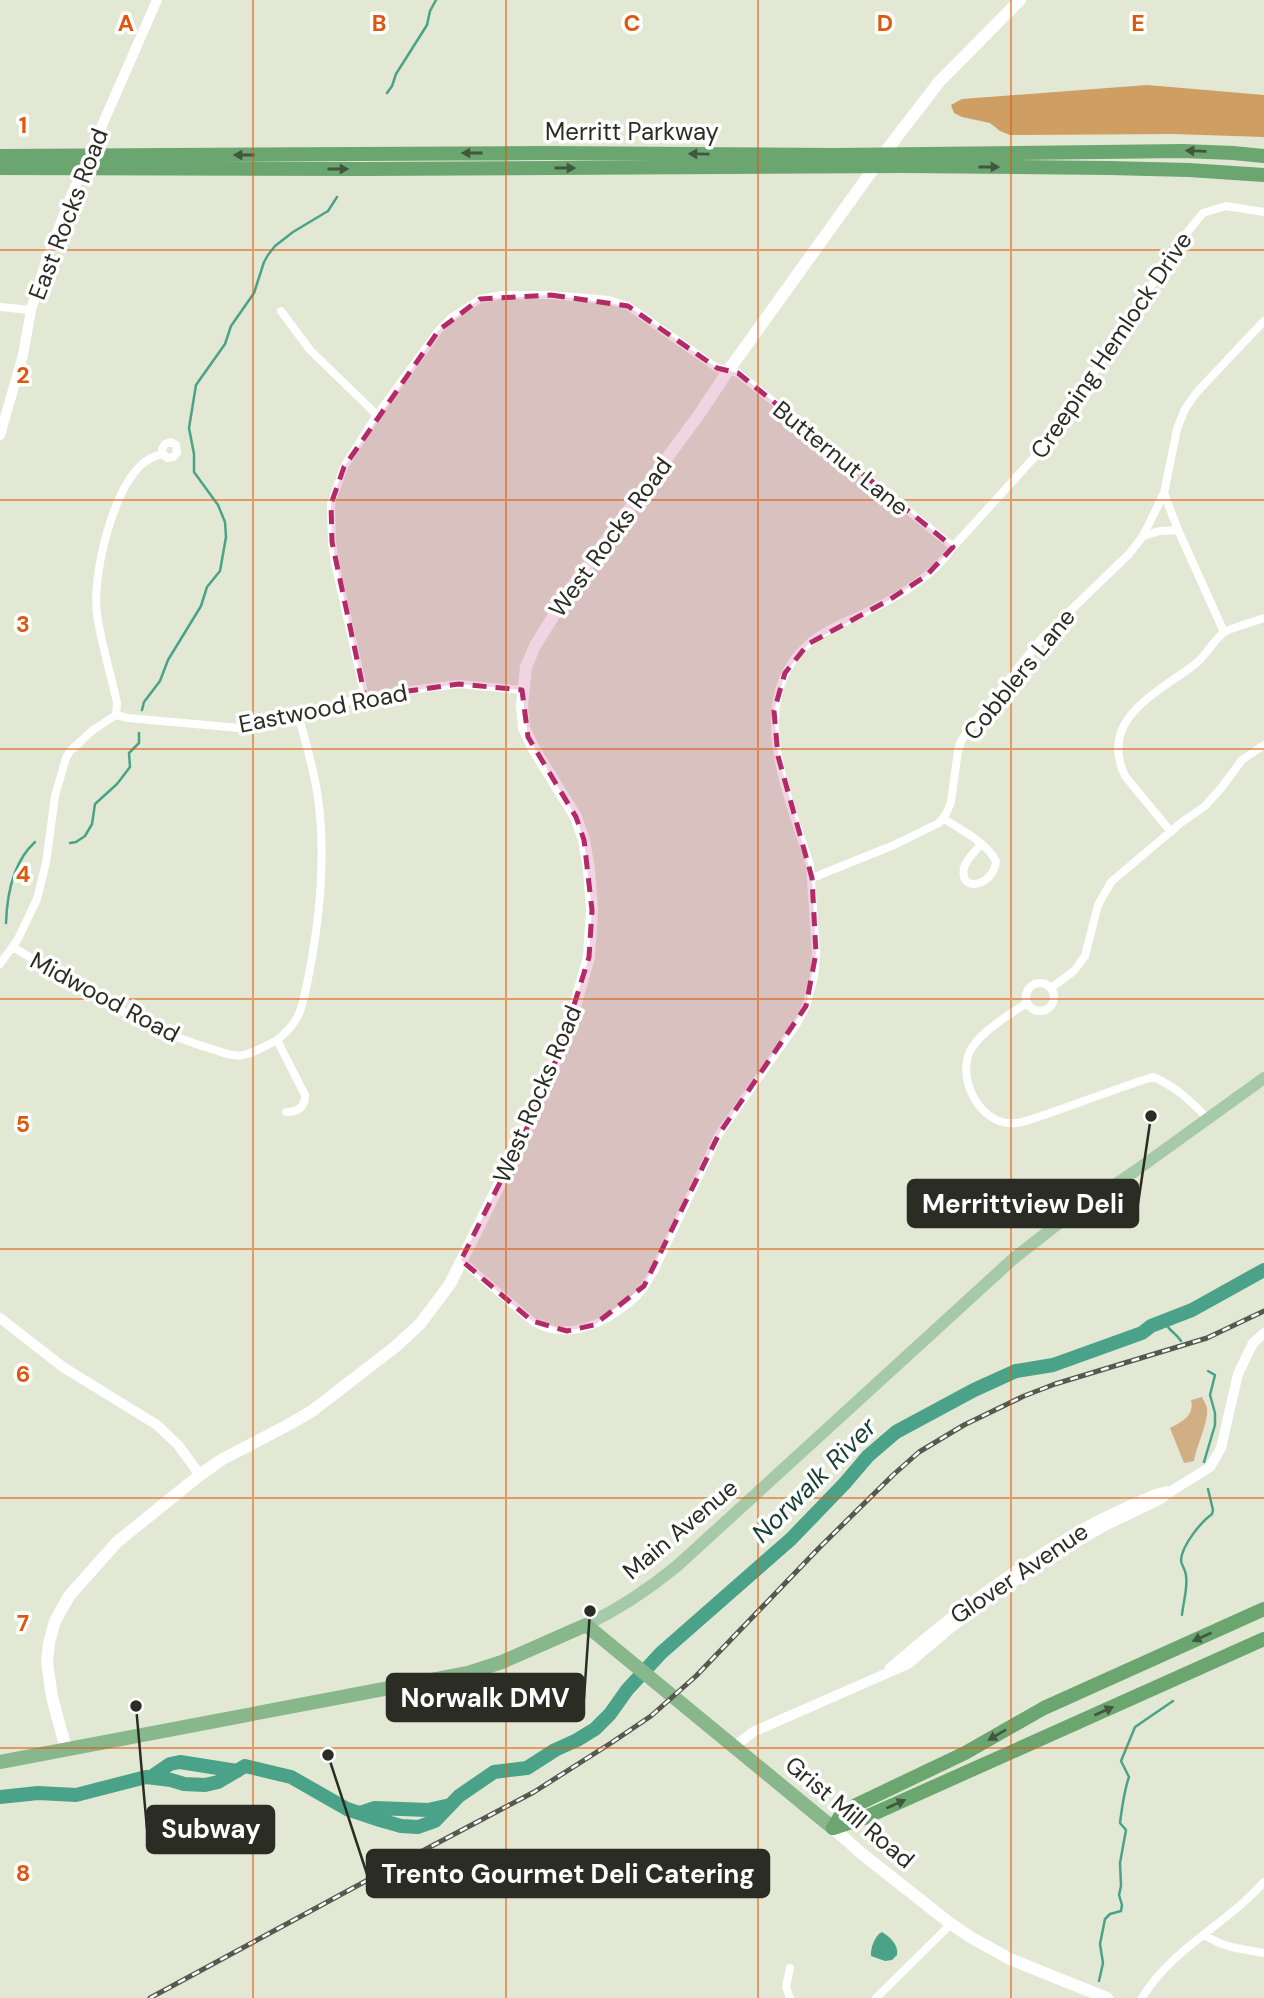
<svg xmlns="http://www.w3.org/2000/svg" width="1264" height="1998" font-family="'DM Sans',sans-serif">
  <rect width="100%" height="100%" fill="#e2e8d4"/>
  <path fill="#d1ae84" d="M1202,1397C1204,1401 1206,1404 1207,1408C1209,1421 1196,1447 1194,1461L1184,1463L1170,1428C1182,1422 1195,1415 1191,1400Z"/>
  <path fill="#ce9e63" d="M1147,85L1264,95V137L1173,134L1010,135L1000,131L990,123L962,117L954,113L951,105L962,99Z"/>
  <path fill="#4aa388" d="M882,1932C890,1937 899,1945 897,1955L892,1960L885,1961L871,1956C870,1949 875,1935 882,1932Z"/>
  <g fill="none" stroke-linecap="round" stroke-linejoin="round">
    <path stroke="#4aa388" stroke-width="2.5" d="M387,93L392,86L396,74L427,25L430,11L436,0
      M142,710L144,702L160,681L168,660L201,606L207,587L220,571L226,537L225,522L218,505L194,472V454L189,428L196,385L225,344L231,326L254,293L264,262L268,255L275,246L293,232L328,211L337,197
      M70,843L76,842L85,836L92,824L95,804L117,784L130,767L129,753L139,743V733
      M6,923C7,894 13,862 35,842
      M1164,1321C1167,1329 1176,1333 1181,1341
      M1204,1462L1215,1425V1413L1210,1395L1215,1375L1208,1371
      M1182,1615C1183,1603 1188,1588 1186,1576C1186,1570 1181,1565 1181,1560C1182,1545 1201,1522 1212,1514L1213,1510L1208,1489
      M1099,1981L1103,1963L1100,1944L1105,1919L1110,1914L1121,1911L1122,1905L1119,1895L1121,1886L1120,1863L1126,1830L1120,1823C1122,1807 1124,1791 1129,1777L1121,1761L1135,1727L1173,1701"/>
    <path stroke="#4aa388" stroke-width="14" d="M151,1777L170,1764L180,1762L237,1771
      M0,1797L38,1793L76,1795L146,1777L171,1780L184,1784L205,1785L218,1782L245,1766L291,1777L347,1809L380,1820L401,1826L418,1827L435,1821L459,1796L494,1772L527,1768L555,1750L577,1740L595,1729L610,1714L627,1690L661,1653L791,1539L845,1483L868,1456L896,1432L974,1390L1016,1371L1053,1365L1142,1333L1151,1326L1192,1310L1264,1270
      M360,1813L375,1808L428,1810L450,1805"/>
    <path stroke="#fff" stroke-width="8" d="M0,307L31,310
      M281,311L310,350L377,415
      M1143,536L1160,531L1178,530
      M1224,632L1178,530L1164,493L1177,429L1185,409L1197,392L1264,321
      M365,697L335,563L332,542L331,504L344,467L377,415L439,330L451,318L480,299L502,295H551L609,300L628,306L717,368L738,373L953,547
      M116,715L128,718L239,728L314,711L365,697L403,691L459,684L522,690
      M116,715L117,703C111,674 101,644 97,614C92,575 112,494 140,466C147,459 153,456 163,454L167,458L173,457L177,453L176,445L171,442L165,444L162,449L163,454
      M943,818C961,830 986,842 996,861C994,886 959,894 964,868C966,859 976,851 981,844
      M1171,832L1125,776C1098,719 1157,693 1194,665C1206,656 1212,642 1223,633C1232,627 1253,622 1264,618
      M812,878L894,845L939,823L946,814L951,802L958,751L961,741L970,728L1042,638L1129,554L1143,536L1164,493
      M13,947C76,985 140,1028 212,1049C221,1052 233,1057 243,1055C255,1053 267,1045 277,1040
      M0,964L18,939L37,899L46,863L55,796L66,758L70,751L93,730L116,715
      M1026 997a14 14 0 1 1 28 0a14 14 0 1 1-28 0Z
      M1051,988L1074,971L1085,956L1098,905L1111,882L1182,822L1205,806L1222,787L1242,760L1264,745
      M1027,1003C1009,1015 986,1028 973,1046C953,1074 980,1128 1016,1123C1026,1122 1037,1117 1047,1114C1083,1102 1117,1088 1153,1077C1175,1086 1191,1101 1207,1118
      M286,1112C298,1112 305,1107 305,1095L277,1040C286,1033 293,1026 298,1016C304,1003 306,988 309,974C320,917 326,856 318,798C314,770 306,742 298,715
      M461,1260L532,1321C566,1343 607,1323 635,1298C643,1291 648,1280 654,1271L719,1134L798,1022L806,1006L814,977L816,953L810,865C789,798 744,700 808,644C823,630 846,622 864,613C897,597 932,578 953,547L1050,440L1181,240L1203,213L1226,206L1264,212
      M1205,1935C1223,1948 1243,1949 1264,1953
      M790,1968L786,1987L790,1998
      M876,1998L951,1924
      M1142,1998C1171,1949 1227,1924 1264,1882"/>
    <path stroke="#fff" stroke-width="10" d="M0,435L23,355L31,310L46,261L71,196L157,0
      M0,1318L63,1367L157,1425L178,1445L200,1475
      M890,1668C948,1617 1010,1571 1077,1532C1102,1517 1129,1506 1155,1494L1167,1491
      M735,1746L753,1732L908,1664L952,1627L997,1593L1061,1551L1107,1525L1159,1500L1173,1490L1210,1467L1221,1448L1238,1374L1253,1343L1264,1333"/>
    <path stroke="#fff" stroke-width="12" d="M66,1749L52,1697L47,1662L49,1643L55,1621L69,1596L117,1542L200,1475L221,1460L288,1425L312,1411L395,1347L420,1324L450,1284L523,1137L559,1053L576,1003L589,957L592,910L589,869L584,840L576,817L534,749L524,728L522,706L526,667L535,646L568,592L698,416L728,371L889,147L939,82L1020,0
      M833,1828L861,1853L951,1924L972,1938L1010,1959L1107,1998"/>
    <path stroke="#a6c9a9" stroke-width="12" d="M586,1625C619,1609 649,1589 677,1566L1013,1259L1059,1223L1138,1169L1264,1078"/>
    <path stroke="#88b78c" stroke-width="14" d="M0,1762L468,1673L502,1662L586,1625L833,1828"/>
    <path stroke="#6ba56f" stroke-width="14" d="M0,156L547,153L835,155L1183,151L1233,153L1264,156
      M0,168L362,169L902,166L1109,168L1189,170L1264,175
      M833,1828L841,1815L856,1805L965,1753L1044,1708L1264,1609
      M833,1828L864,1818L1264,1639"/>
    <g stroke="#56594f" stroke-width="5">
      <path id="rail" d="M150,1998L377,1875L534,1792L611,1743L651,1716L696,1676L818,1549L893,1475L919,1452L964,1425L1024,1396L1055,1384L1207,1338L1264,1311"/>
    </g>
    <use href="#rail" stroke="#fff" stroke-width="2.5" stroke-dasharray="8" stroke-linecap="butt"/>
  </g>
  <defs><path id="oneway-solid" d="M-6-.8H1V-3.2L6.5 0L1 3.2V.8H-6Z" transform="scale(1.75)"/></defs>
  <g fill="#41573f">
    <use href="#oneway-solid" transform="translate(1196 151) rotate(-178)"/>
    <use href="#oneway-solid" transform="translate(472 153) rotate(180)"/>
    <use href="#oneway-solid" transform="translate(699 154) rotate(-179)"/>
    <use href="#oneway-solid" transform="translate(244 155) rotate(180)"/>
    <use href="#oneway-solid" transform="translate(989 167)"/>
    <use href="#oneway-solid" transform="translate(565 168)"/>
    <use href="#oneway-solid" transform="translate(338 169)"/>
    <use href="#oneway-solid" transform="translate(1202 1637) rotate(156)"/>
    <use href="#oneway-solid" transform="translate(1104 1711) rotate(-24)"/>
    <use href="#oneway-solid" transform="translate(997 1735) rotate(149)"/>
    <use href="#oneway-solid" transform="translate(896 1804) rotate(-24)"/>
  </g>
  <path fill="#b42a69" fill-opacity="0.2" stroke="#b42a69" stroke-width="5" stroke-dasharray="14 9" stroke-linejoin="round" d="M551,295L628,306L717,368L738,373L953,547L926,576L889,600L808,644L785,673L774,711L778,756L812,878L816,953L806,1006L719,1134L644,1286L594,1325L567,1331L532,1321L461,1260L523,1137L559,1053L589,957L592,910L584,840L576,817L528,737L522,690L459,684L365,697L332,542L331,504L344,467L439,330L480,299Z"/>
  <path fill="none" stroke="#df570d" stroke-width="2" stroke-opacity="0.55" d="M253,0V1998M506,0V1998M758,0V1998M1011,0V1998M0,250H1264M0,500H1264M0,749H1264M0,999H1264M0,1249H1264M0,1498H1264M0,1748H1264"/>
  <g text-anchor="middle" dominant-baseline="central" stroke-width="7" stroke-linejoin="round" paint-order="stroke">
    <g font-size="24" fill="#2b2d25" stroke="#fff">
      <text x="632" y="131">Merritt Parkway</text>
      <text transform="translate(68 214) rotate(-69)">East Rocks Road</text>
      <text transform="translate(1111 345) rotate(-56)">Creeping Hemlock Drive</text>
      <text transform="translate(841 458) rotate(39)">Butternut Lane</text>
      <text transform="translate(610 537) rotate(-54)">West Rocks Road</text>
      <text transform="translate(1019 674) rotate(-51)">Cobblers Lane</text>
      <text transform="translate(323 708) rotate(-11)">Eastwood Road</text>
      <text transform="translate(105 997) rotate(28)">Midwood Road</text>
      <text transform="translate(537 1094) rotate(-67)">West Rocks Road</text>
      <text transform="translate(680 1529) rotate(-40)">Main Avenue</text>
      <text transform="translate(1019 1573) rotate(-34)">Glover Avenue</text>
      <text transform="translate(850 1812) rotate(40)">Grist Mill Road</text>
    </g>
    <g font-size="26" font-style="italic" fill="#1a4135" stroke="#fff">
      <text transform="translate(814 1480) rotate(-45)">Norwalk River</text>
    </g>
  </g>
  <g font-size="23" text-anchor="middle" font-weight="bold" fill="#df570d" stroke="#fff" stroke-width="7" stroke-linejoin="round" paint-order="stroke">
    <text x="126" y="31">A</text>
    <text x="379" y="31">B</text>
    <text x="632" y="31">C</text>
    <text x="885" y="31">D</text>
    <text x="1138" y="31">E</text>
    <text x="23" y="133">1</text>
    <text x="23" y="383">2</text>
    <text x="23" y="632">3</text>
    <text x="23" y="882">4</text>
    <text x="23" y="1132">5</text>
    <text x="23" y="1382">6</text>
    <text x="23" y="1631">7</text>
    <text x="23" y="1881">8</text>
  </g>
  <path fill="none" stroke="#2b2d25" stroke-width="2.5" d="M1151 1116L1138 1204M590 1611L584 1698M136 1706L147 1829M328 1755L367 1874"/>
  <g fill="#2b2d25" stroke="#fff" stroke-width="2.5">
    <circle cx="1151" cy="1116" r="7"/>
    <circle cx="590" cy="1611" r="7"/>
    <circle cx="136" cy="1706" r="7"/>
    <circle cx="328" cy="1755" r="7"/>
  </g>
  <g fill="#2b2d25" stroke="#2b2d25" stroke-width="2.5">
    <rect x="908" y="1180" width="230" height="47" rx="7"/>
    <rect x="387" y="1674" width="197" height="47" rx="7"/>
    <rect x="147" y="1806" width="127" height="47" rx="7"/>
    <rect x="367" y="1850" width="402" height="47" rx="7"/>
  </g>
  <g font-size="26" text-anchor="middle" font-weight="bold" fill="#fff">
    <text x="1023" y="1213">Merrittview Deli</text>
    <text x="485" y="1707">Norwalk DMV</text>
    <text x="211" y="1838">Subway</text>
    <text x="568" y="1883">Trento Gourmet Deli Catering</text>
  </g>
</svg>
